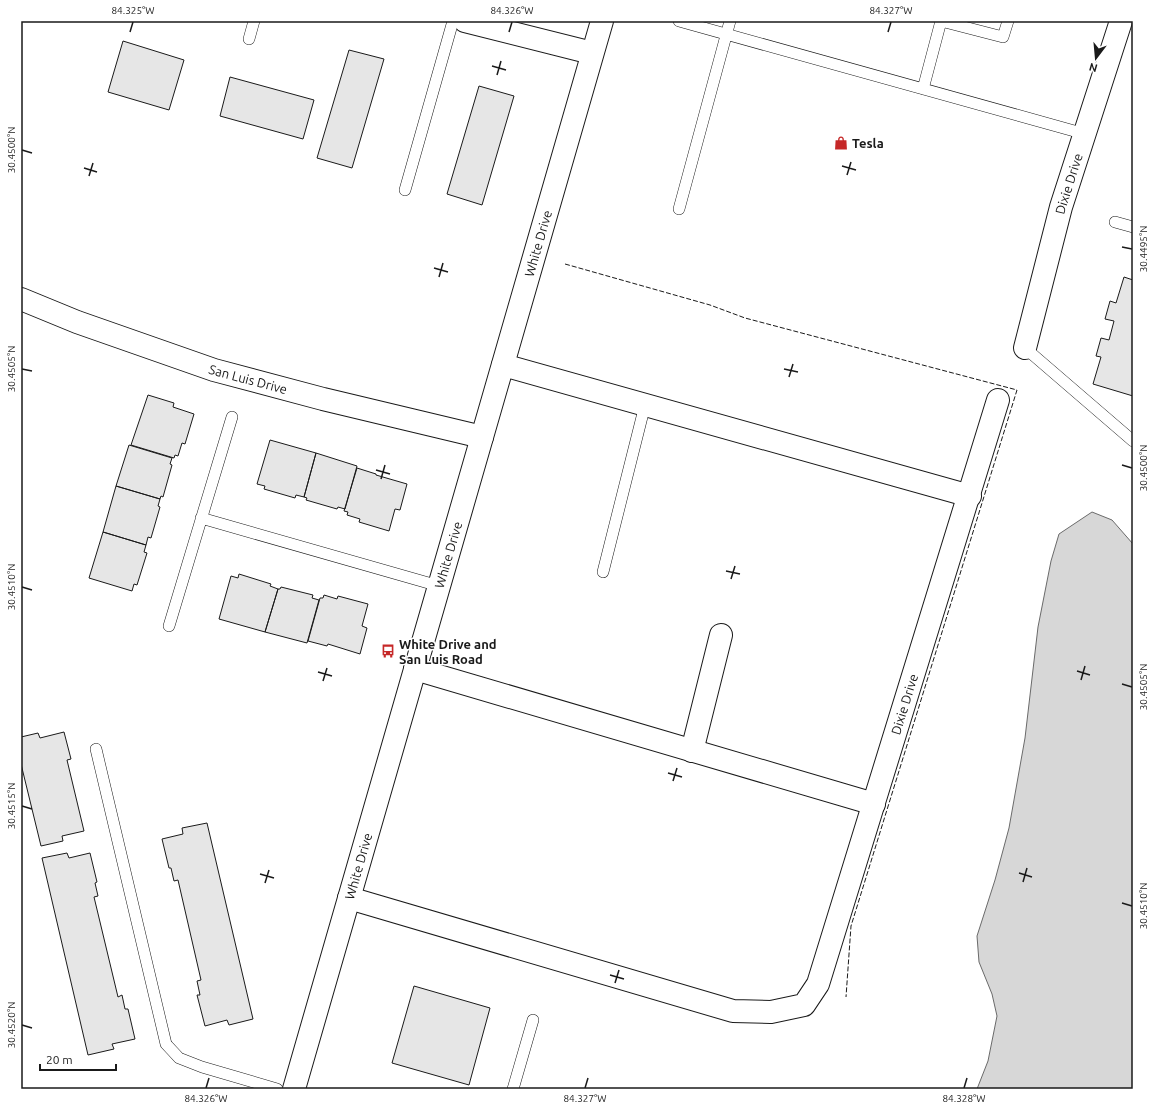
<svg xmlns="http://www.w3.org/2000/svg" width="1154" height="1110" font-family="Ubuntu,sans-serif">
  <rect width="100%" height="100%" fill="#fff"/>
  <path fill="#d7d7d7" stroke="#6a6a6a" d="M1092,512L1112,520L1133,544V1089H977L988,1061L997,1016L992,994L979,962L977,936L995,880L1009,828L1025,738L1038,627L1051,561L1059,534Z"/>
  <path fill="#e6e6e6" stroke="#1a1a1a" d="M123,41L184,60L169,110L108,92Z
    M349,50L384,59L352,168L317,158Z
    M230,77L314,100L303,139L220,116Z
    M479,86L514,96L482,205L447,194Z
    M1124,277L1133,280V396L1093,384L1101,357L1096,356L1101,338L1109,340L1114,321L1105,319L1110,301L1116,303Z
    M148,395L174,403L173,407L194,414L185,444L182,443L178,456L175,455L174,458L131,445Z
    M270,440L316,453L304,497L296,495L295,498L264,489L265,486L257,484Z
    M129,445L172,458L170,464L172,465L163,497L161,496L160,499L116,486Z
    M316,453L357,466L345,509L338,507L337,509L306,500L307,498L304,497Z
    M357,468L376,474V475L407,484L400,510L395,509L389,531L359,522L360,519L347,515L348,512L344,511Z
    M116,486L160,499L158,506L160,507L151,538L148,537L146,545L103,532Z
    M103,532L146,545L144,552L147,553L137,585L134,584L132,591L89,578Z
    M239,574L271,584L270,586L278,589L265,632L219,619L231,576L238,578Z
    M281,587L313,595L312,598L319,600L307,643L265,632L278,589H280Z
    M324,595L337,599L338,596L368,604L362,626L367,628L360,654L328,644L327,646L308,641L320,598H323Z
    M64,732L71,759L67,760L84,831L62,836L63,841L41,846L21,764V737L38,733L40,738Z
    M207,823L253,1019L229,1025L227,1020L205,1026L197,995H200L197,981L201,980L178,880L174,881L171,868H169L162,839L183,834L182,828Z
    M67,853L69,858L90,853L97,882L95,883L98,896L94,897L118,997L122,995L125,1009H128L135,1039L112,1044L114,1049L88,1055L42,858Z
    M414,986L490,1008L469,1085L392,1063Z"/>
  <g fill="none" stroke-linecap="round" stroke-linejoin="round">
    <g stroke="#1a1a1a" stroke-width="12">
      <path id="service" d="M679,21L1085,134
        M249,39L254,21
        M923,89L941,21L1003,37L1008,21
        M405,190L453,21
        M679,209L730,21
        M1115,222L1133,227
        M1025,348L1133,441
        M201,518L439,586
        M603,572L645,405
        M169,626L232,417
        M96,749L166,1044L179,1058L202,1067L277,1089
        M513,1089L533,1020"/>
    </g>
    <g stroke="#1a1a1a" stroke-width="24">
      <g id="minor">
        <path d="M465,21L592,53"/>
        <path id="s1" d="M21,299L77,322L214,370L323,399L482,437"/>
        <path id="s2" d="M1025,348L1061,207L1121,21"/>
        <path d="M503,365L970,496"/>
        <path d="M415,669L874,804"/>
        <path d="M692,751L721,635"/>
        <path id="s3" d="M349,898L733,1011L771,1012L804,1005L818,984L998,400"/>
      </g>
    </g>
    <g stroke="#1a1a1a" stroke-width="24">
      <g id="tertiary">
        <path id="s4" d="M294,1089L602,21"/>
      </g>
    </g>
    <use href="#service" stroke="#fff" stroke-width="11"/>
    <use href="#minor" stroke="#fff" stroke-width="22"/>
    <use href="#tertiary" stroke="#fff" stroke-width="22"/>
    <path stroke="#1a1a1a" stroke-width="1" stroke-dasharray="5 2" stroke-linecap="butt" d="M565,264L710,305L745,318L1017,390L851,926L846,997"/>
  </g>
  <path fill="none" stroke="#1a1a1a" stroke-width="1.5" d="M130,32L133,22M509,32L512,22M888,32L891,22M492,66L506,70M497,75L501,61M22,150L32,153M842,166L856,170M84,168L97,172M847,175L851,162M89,176L93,163M1122,247L1132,249M434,268L448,272M439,277L443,263M22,369L32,371M784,369L798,372M789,377L793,364M1122,465L1132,468M376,470L390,474M381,479L385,465M726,571L740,574M731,579L735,566M22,587L32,590M1077,671L1090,675M318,672L332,676M1081,680L1085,666M323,681L327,668M1122,684L1132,687M668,773L682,777M673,781L677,768M22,806L32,809M1019,873L1032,877M260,874L274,878M1023,882L1027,868M265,883L269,870M1122,903L1132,906M610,975L624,979M615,983L619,970M22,1025L32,1028M206,1088L209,1078M585,1088L588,1078M964,1088L967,1078"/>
  <defs>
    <g id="shop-bare" transform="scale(1.08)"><path d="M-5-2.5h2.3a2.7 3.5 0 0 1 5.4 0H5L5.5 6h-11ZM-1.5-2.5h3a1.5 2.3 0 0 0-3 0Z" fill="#c62828" stroke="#fff" stroke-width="2.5" paint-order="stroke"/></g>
    <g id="bus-bare" transform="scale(1.08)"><path d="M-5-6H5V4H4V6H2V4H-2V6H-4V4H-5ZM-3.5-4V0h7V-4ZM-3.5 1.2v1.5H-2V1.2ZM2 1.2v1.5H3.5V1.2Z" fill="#c62828" stroke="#fff" stroke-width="2.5" paint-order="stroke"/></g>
  </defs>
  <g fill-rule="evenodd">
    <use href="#shop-bare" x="841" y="143"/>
    <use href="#bus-bare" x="388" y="651"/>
  </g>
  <g text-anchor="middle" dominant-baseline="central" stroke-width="3" stroke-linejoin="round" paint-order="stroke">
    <g font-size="13" font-weight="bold" fill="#1a1a1a" stroke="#fff" text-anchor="start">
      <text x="852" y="143">Tesla</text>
      <text x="399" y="644">White Drive and<tspan x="399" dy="15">San Luis Road</tspan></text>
    </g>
    <g font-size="13" fill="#1a1a1a" stroke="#fff">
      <text stroke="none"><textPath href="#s2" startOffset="170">Dixie Drive</textPath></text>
      <text stroke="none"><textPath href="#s4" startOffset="880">White Drive</textPath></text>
      <text stroke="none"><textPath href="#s1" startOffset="241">San Luis Drive</textPath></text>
      <text stroke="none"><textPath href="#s4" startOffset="556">White Drive</textPath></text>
      <text stroke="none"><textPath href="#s3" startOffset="790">Dixie Drive</textPath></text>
      <text stroke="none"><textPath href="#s4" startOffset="232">White Drive</textPath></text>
    </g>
  </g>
  <rect width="1154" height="1110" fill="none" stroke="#ffffff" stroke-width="44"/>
  <g transform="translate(1096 58) rotate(196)" stroke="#ffffff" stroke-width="3" paint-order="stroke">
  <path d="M0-3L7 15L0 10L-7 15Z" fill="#1a1a1a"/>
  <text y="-6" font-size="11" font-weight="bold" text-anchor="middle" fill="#1a1a1a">N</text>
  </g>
  <path d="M40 1064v6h76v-6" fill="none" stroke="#1a1a1a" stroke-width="2"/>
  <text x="46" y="1064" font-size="12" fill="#1a1a1a" stroke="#ffffff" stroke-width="3" paint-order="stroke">20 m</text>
  <rect x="22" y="22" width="1110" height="1066" fill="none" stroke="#1a1a1a" stroke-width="1.5"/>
  <g font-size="10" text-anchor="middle" fill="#1a1a1a">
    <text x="133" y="14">84.325°W</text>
    <text x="512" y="14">84.326°W</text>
    <text x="891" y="14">84.327°W</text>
    <text transform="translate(11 150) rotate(-90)" y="4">30.4500°N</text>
    <text transform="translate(1143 249) rotate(-90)" y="4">30.4495°N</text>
    <text transform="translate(11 369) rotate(-90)" y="4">30.4505°N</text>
    <text transform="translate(1143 468) rotate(-90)" y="4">30.4500°N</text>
    <text transform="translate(11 587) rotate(-90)" y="4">30.4510°N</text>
    <text transform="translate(1143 687) rotate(-90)" y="4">30.4505°N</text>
    <text transform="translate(11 806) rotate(-90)" y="4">30.4515°N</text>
    <text transform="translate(1143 906) rotate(-90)" y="4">30.4510°N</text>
    <text transform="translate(11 1025) rotate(-90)" y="4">30.4520°N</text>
    <text x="206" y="1102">84.326°W</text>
    <text x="585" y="1102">84.327°W</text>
    <text x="964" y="1102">84.328°W</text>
  </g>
</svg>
